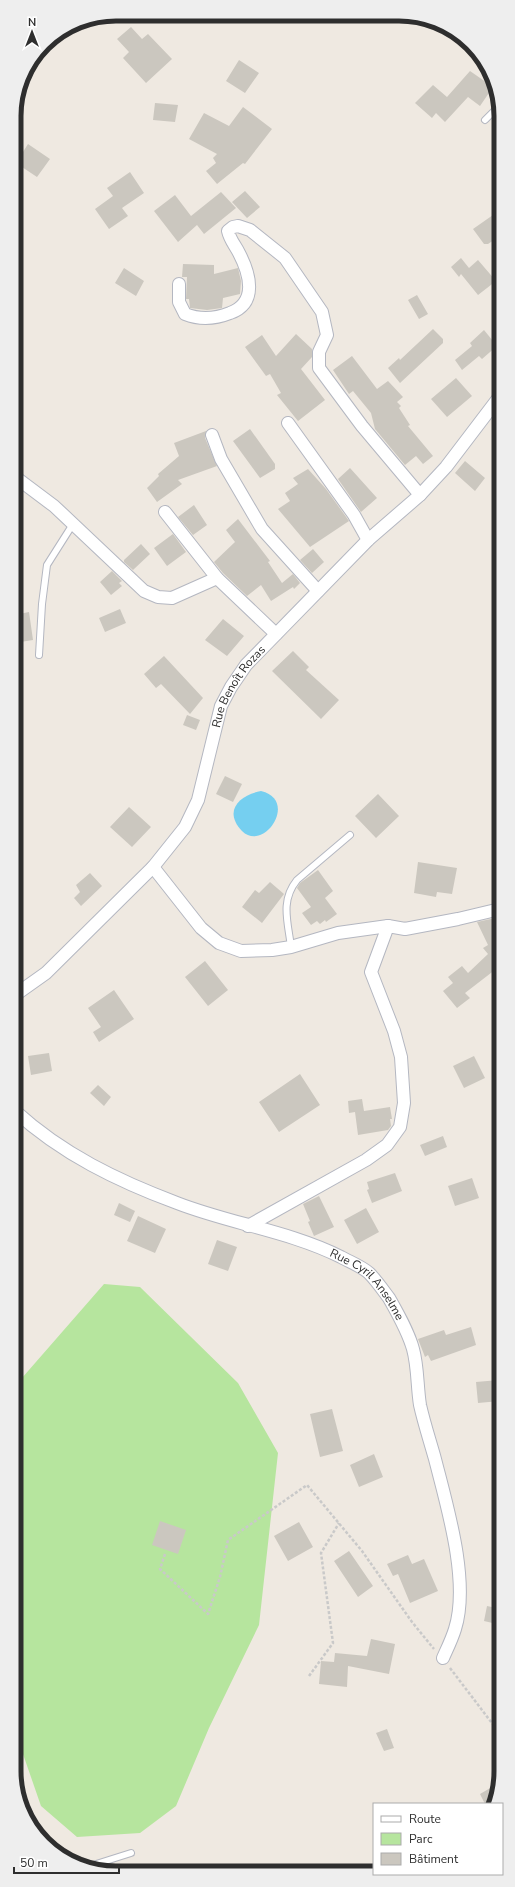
<svg xmlns="http://www.w3.org/2000/svg" width="515" height="1887" font-family="'Nunito Sans',sans-serif">
  <rect width="100%" height="100%" fill="#efe9e1"/>
  <path fill="#b6e59e" d="M104,1284L140,1287L238,1383L278,1453L259,1625L209,1728L176,1806L140,1833L77,1837L41,1806L15,1731V1386Z"/>
  <path fill="#75cff0" d="M261,791C299,800 264,853 242,831C223,811 239,795 261,791Z"/>
  <path fill="#cbc7bf" d="M131,27L142,39L148,34L172,59L146,83L123,58L129,52L117,39Z
    M239,60L259,73L245,93L226,81Z
    M470,71L493,87L480,106L468,97L445,122L436,113L432,118L415,103L433,85L447,97Z
    M155,103L178,105L175,122L153,120Z
    M243,107L272,129L245,164L243,163L217,184L206,171L216,163L213,158L217,154L189,139L204,113L229,126Z
    M28,144L50,159L37,177L16,163Z
    M130,172L144,193L122,208L128,216L109,229L95,209L113,196L107,188Z
    M245,191L260,207L247,218L232,202Z
    M221,192L236,208L204,234L197,225L178,242L154,211L175,195L191,216Z
    M493,215L500,225V236L488,244H484L473,229Z
    M461,258L469,268L478,260L496,281L478,295L461,274L459,277L451,267Z
    M183,264L214,265V274L238,268L241,281L240,294L223,298L222,308L207,310L190,308L189,299H186L187,277H182Z
    M124,268L144,281L136,296L115,283Z
    M417,295L428,314L419,319L408,300Z
    M433,329L443,339V343L400,383L388,368L399,358L400,360Z
    M484,330L497,346L482,359L479,356L462,370L455,360L472,346L470,343Z
    M296,334L312,349V357L301,369L325,400L298,421L277,395L281,393L270,374L266,376L245,347L262,335L276,356Z
    M352,356L377,389L388,381L403,397L397,402L401,406L399,408L410,425L408,426L433,456L423,464L416,456L405,465L375,429L371,413L353,391L349,394L333,370Z
    M456,378L472,396L447,417L431,399Z
    M250,429L275,464V469L260,478L233,441Z
    M206,431L205,438L217,466L178,480L182,484L157,502L147,488L159,476L158,474L179,456L174,443Z
    M465,461L485,478L475,491L455,473Z
    M350,468L377,498L361,512L338,479Z
    M308,469L326,489L349,521L310,547L278,509L290,501L285,493L298,484L293,478Z
    M194,505L207,525L193,535L178,517Z
    M238,519L270,561L268,562L282,583L293,574L300,583L294,589L293,587L271,601L261,585L247,596L223,573L214,562L235,542L226,530Z
    M173,534L186,552L167,566L154,548Z
    M141,544L150,554L133,570L124,562V560Z
    M313,549L324,562L312,573L300,560Z
    M112,571L122,581L119,583L122,586L111,595L100,582Z
    M120,609L126,623L105,632L99,618Z
    M29,612L33,640L14,643V615Z
    M223,619L244,636L227,656L205,640Z
    M293,651L309,667L306,670L339,700L321,719L272,671Z
    M164,656L203,698L190,714L161,684L156,688L144,674Z
    M187,715L200,720L196,730L183,725Z
    M225,776L242,784L233,802L216,794Z
    M378,794L399,816L376,838L355,816Z
    M129,807L151,827L132,847L110,827Z
    M418,862L457,868L452,894L437,892L436,897L414,893Z
    M318,870L333,891L325,898L337,914L326,922L325,920L320,924L317,921L311,925L302,913L311,907L297,888L300,883Z
    M90,873L102,886L81,906L74,898L80,892L76,885Z
    M270,882L284,894L262,923L242,907L255,890L259,893Z
    M500,917V966L465,993L470,998L457,1008L443,991L453,983L448,977L462,966L468,973L488,954L483,948L488,945L477,922Z
    M205,961L228,990L208,1006L185,977Z
    M114,990L134,1019L99,1042L93,1032L101,1027L88,1008Z
    M49,1053L52,1071L31,1075L28,1056Z
    M474,1056L485,1078L464,1088L453,1066Z
    M300,1074L320,1105L279,1132L259,1102Z
    M98,1085L111,1097L104,1106L90,1093Z
    M362,1099L364,1111L390,1107L392,1119H390L391,1126L388,1130L358,1135L355,1112L349,1113L348,1101Z
    M443,1136L447,1147L425,1156L420,1145Z
    M395,1173L402,1191L372,1203L367,1190L369,1189L367,1182Z
    M472,1178L479,1198L455,1206L448,1186Z
    M319,1196L334,1227L314,1236L308,1222L310,1221L303,1204Z
    M119,1203L135,1211L130,1222L114,1215Z
    M366,1208L379,1232L357,1244L344,1220Z
    M138,1216L166,1229L155,1253L127,1241Z
    M217,1240L237,1247L228,1271L208,1264Z
    M471,1327L476,1345L431,1361L428,1355L425,1357L418,1339L444,1330L446,1335Z
    M499,1380L500,1401L478,1403L476,1382Z
    M332,1409L343,1451L320,1457L310,1414Z
    M374,1454L383,1477L359,1487L350,1465Z
    M160,1521L186,1530L178,1554L152,1545Z
    M299,1522L313,1547L288,1561L274,1536Z
    M349,1551L373,1586L358,1597L334,1561Z
    M408,1555L412,1564L424,1559L438,1591L410,1603L398,1574L393,1576L387,1564Z
    M487,1606L501,1609V1625L484,1621Z
    M371,1639L395,1644L389,1674L348,1666L347,1687L319,1684L321,1661L334,1662L335,1653L367,1656Z
    M387,1729L394,1748L384,1751L376,1733Z
    M492,1787L496,1795L495,1804H485L480,1794Z"/>
  <g fill="none" stroke-linecap="round" stroke-linejoin="round">
    <g stroke="#b4b7c1" stroke-width="8">
      <path id="lane" d="M485,120L500,105
        M39,655L42,604L47,565L73,524
        M291,947C288,922 280,901 297,880L350,835
        M90,1868L93,1865L131,1853"/>
    </g>
    <g stroke="#b4b7c1" stroke-width="14">
      <g id="street">
        <path d="M179,284V302L185,314C200,320 215,319 230,313C258,303 250,274 239,253C235,245 230,240 228,231L233,227L238,226L250,230L285,258L322,312L327,335L319,352V368L362,426L420,495"/>
        <path d="M288,423L354,515L368,540"/>
        <path d="M212,435L221,459L262,529L318,591"/>
        <path d="M14,476L54,506L144,591L158,597L172,598L217,578"/>
        <path d="M165,512L217,578L276,634"/>
        <path d="M153,867L201,928L219,943L241,951L272,950L291,947L338,933L388,926L405,929L458,919L500,909"/>
        <path id="s1" d="M15,995L46,973L153,867L185,827L198,800L221,706L231,687L246,665L368,540L420,495L446,467L500,396"/>
        <path id="s2" d="M15,1111C62,1154 118,1181 177,1203C231,1224 289,1231 341,1257C350,1262 361,1266 369,1273C376,1280 383,1290 389,1298C398,1314 408,1331 413,1349C418,1367 417,1386 420,1405C424,1423 430,1441 435,1459C447,1506 470,1582 455,1629C452,1639 447,1649 443,1658"/>
        <path d="M248,1226L366,1160L387,1145L400,1127L404,1103L401,1057L394,1031L371,972L388,926"/>
      </g>
    </g>
    <path stroke="#c9c9c9" stroke-width="2.5" stroke-dasharray="3 2" stroke-linecap="butt" d="M165,1554L160,1569L208,1614L220,1577L228,1540L307,1485L362,1551L412,1622L434,1649
      M450,1668L501,1735
      M309,1676L333,1643L321,1553L339,1523"/>
    <use href="#lane" stroke="#fff" stroke-width="6"/>
    <use href="#street" stroke="#fff" stroke-width="12"/>
  </g>
  <g text-anchor="middle" dominant-baseline="central" stroke-width="3.5" stroke-linejoin="round" paint-order="stroke">
    <g font-size="12" fill="#2e2e2e" stroke="#fff">
      <text stroke="none"><textPath href="#s1" startOffset="392">Rue Benoît Rozas</textPath></text>
      <text stroke="none"><textPath href="#s2" startOffset="399">Rue Cyril Anselme</textPath></text>
    </g>
  </g>
  <path d="M0 0H515V1887H0ZM116 21H399A95 95 0 0 1 494 116V1771A95 95 0 0 1 399 1866H116A95 95 0 0 1 21 1771V116A95 95 0 0 1 116 21Z" fill="#eee" fill-rule="evenodd"/>
  <path fill="none" stroke="#2e2e2e" stroke-width="5" d="M116 21H399A95 95 0 0 1 494 116V1771A95 95 0 0 1 399 1866H116A95 95 0 0 1 21 1771V116A95 95 0 0 1 116 21Z"/>
  <rect x="373" y="1803" width="130" height="72" fill="#ffffff" stroke="#ababab"/>
  <rect x="381" y="1816" width="20" height="6" fill="#ffffff" stroke="#ababab"/>
  <text x="409" y="1823" font-size="12" fill="#2e2e2e">Route</text>
  <rect x="381" y="1833" width="20" height="12" fill="#b6e59e" stroke="#ababab"/>
  <text x="409" y="1843" font-size="12" fill="#2e2e2e">Parc</text>
  <rect x="381" y="1853" width="20" height="12" fill="#cbc7bf" stroke="#ababab"/>
  <text x="409" y="1863" font-size="12" fill="#2e2e2e">Bâtiment</text>
  <g transform="translate(32 32)" stroke="#ffffff" stroke-width="3" paint-order="stroke">
  <path d="M0-3L7 15L0 10L-7 15Z" fill="#2e2e2e"/>
  <text y="-6" font-size="11" font-weight="bold" text-anchor="middle" fill="#2e2e2e">N</text>
  </g>
  <path d="M14 1867v6h105v-6" fill="none" stroke="#2e2e2e" stroke-width="2"/>
  <text x="20" y="1867" font-size="12" fill="#2e2e2e" stroke="#ffffff" stroke-width="3" paint-order="stroke">50 m</text>
</svg>
